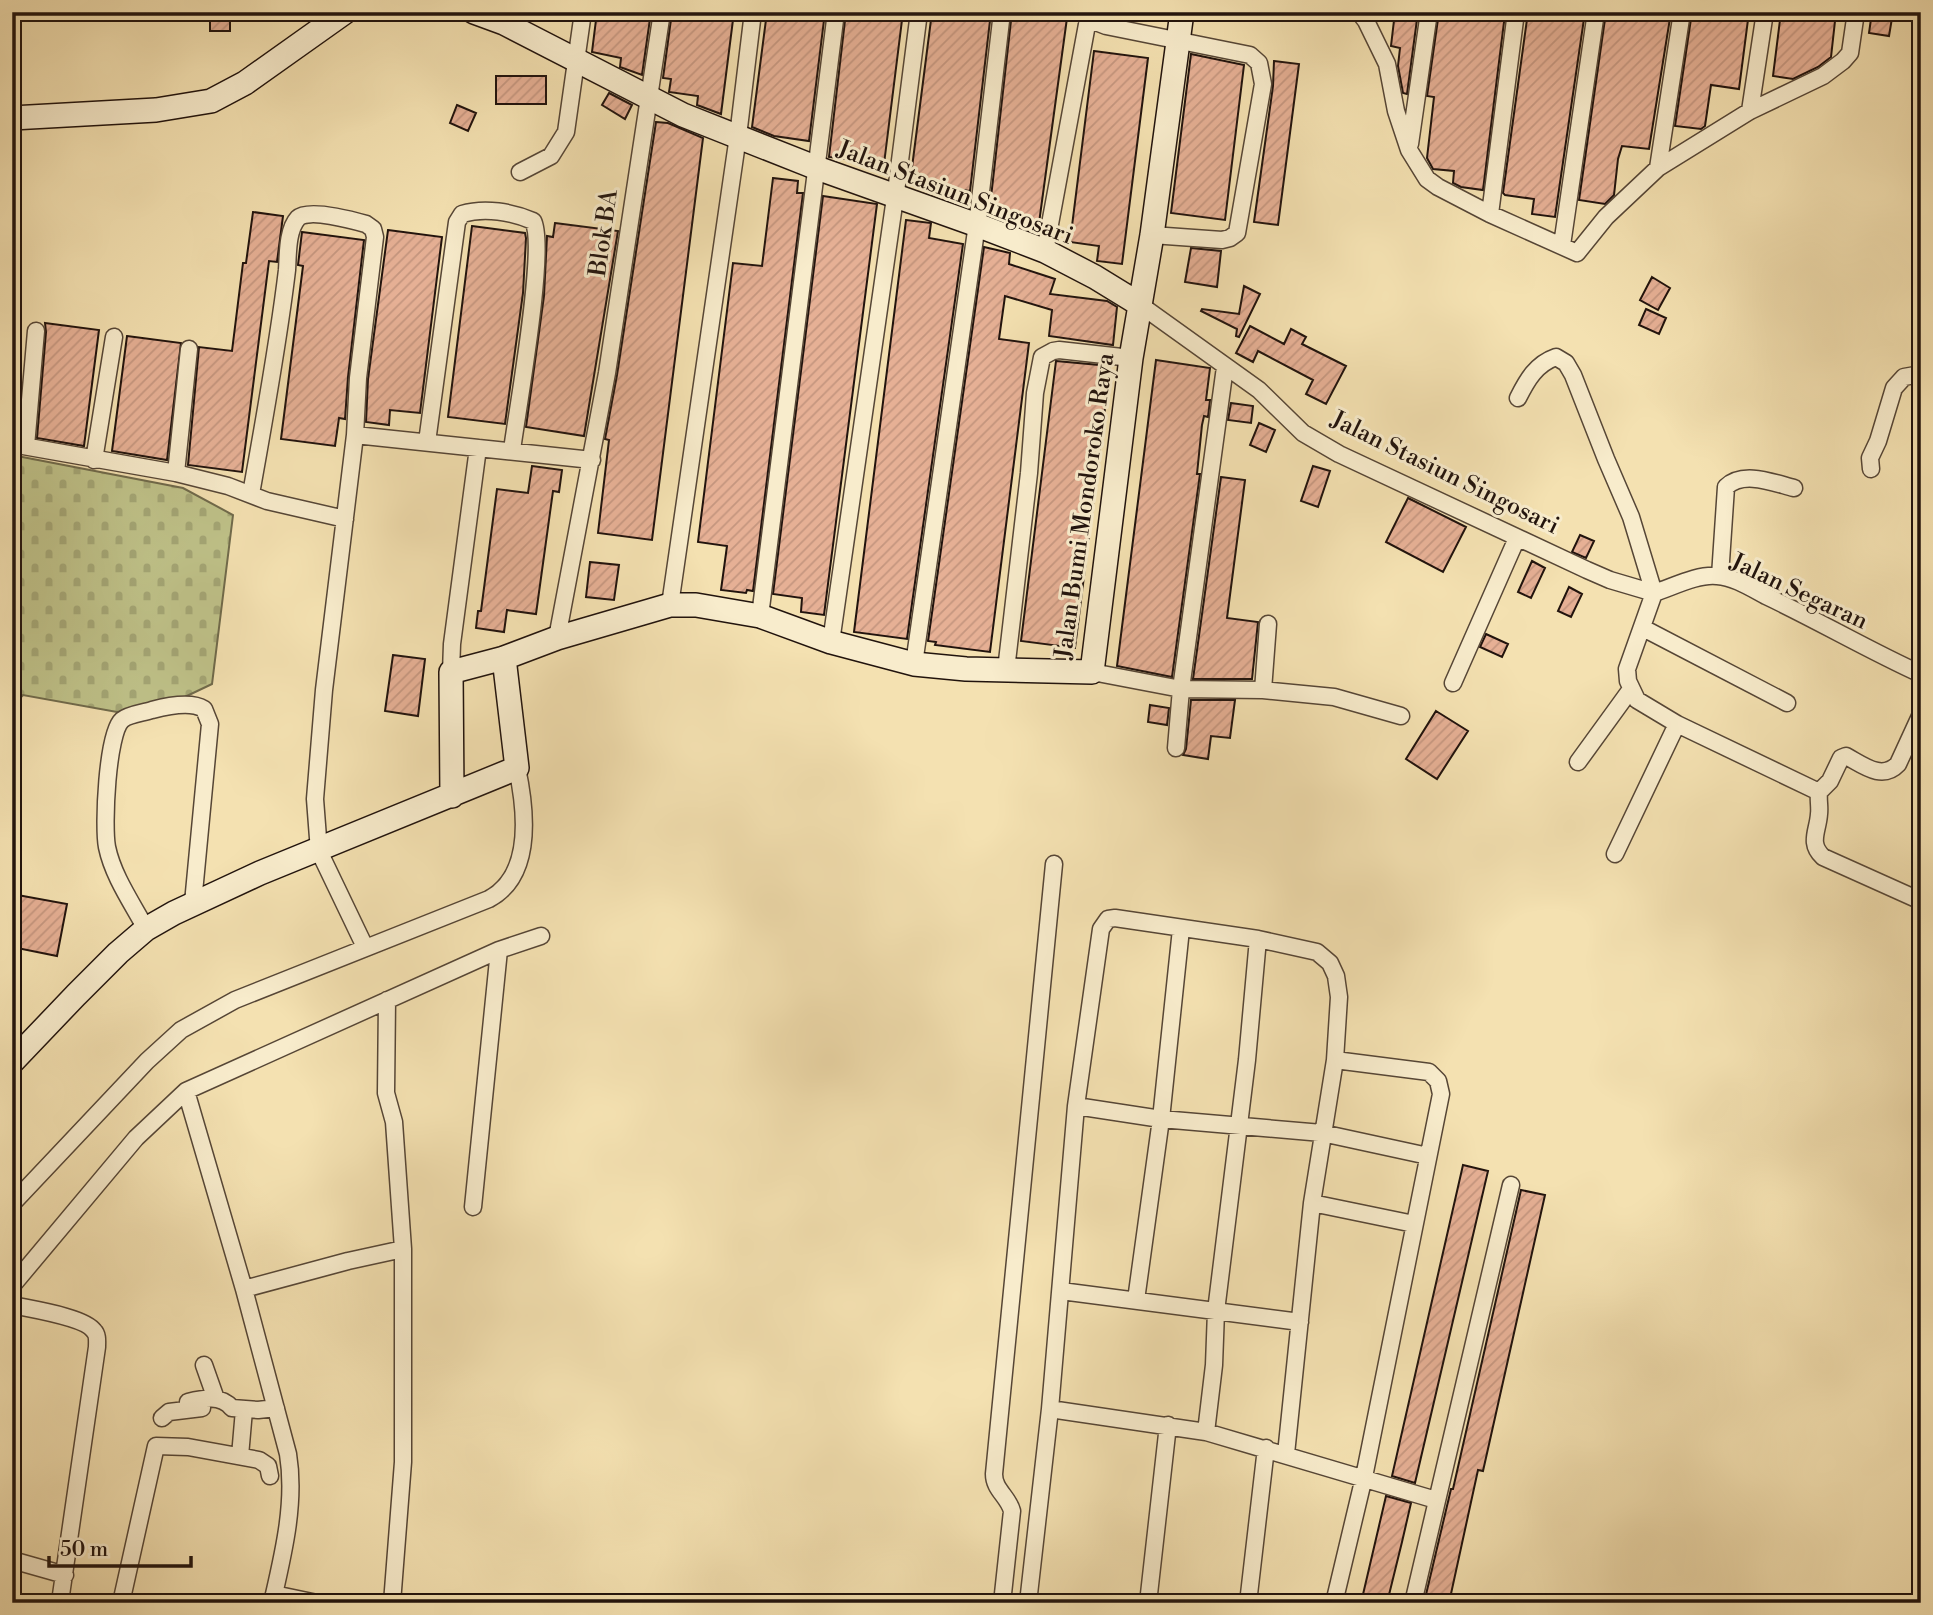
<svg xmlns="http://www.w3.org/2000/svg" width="1933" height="1615" font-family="'Libre Bodoni',serif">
  <defs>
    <pattern id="cemetery-stones" width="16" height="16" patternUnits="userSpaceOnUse" patternTransform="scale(1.75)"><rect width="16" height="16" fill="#bfc289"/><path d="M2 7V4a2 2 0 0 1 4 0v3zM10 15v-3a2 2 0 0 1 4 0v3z" fill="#a4a675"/></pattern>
    <pattern id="building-hatch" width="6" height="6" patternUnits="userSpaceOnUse" patternTransform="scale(1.75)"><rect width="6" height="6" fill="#e6b095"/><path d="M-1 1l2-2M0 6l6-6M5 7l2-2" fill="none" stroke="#c5967f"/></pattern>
  </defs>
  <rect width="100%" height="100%" fill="#f4e1b1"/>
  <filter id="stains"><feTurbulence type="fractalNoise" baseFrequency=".00286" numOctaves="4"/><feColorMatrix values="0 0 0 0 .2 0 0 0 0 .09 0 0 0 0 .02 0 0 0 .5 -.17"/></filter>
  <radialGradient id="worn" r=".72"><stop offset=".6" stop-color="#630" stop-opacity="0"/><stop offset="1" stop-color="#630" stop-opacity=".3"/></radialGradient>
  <path fill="url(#cemetery-stones)" stroke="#706a4b" stroke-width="2" d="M12,455L183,488L233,515L212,684L168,705L117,712L23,695L12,707Z"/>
  <path fill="url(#building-hatch)" stroke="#21130d" stroke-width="2" d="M210,12H230V31H210Z
    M597,12H651L642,75L620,67L621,58L592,52Z
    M672,12H734L721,114L697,105L698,96L669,92L671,79L663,78Z
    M767,12H825L809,141L774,136L752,127Z
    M846,12H903L884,164L829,157Z
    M932,12H991L970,191L910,183Z
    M1012,12H1038L1067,18L1039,223L989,215Z
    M1395,12H1418L1407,94L1403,93L1398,66L1400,48L1391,46Z
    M1439,12L1505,14L1483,190L1461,187L1453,183L1454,171L1433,169L1427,158L1434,97L1427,96Z
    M1528,12H1585L1555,217L1532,214L1534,199L1505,195L1503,193Z
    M1606,12H1671L1649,149L1622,146L1618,159L1614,195L1605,204L1579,200Z
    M1692,12H1749L1739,89L1711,85L1705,126L1701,129L1675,126Z
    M1781,12H1836L1831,57L1818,67L1793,79L1773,76Z
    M1872,12H1893L1889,36L1869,33Z
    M1094,51L1148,58L1122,264L1097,261L1099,246L1070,242Z
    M1191,54L1244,65L1225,220L1171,213Z
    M1274,61L1299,64L1278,225L1254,222L1273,86Z
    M496,76H546V104H496Z
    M609,93L632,105L625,119L602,105Z
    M457,105L476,113L468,131L450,123Z
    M656,122L668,123L703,138L652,540L598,533L609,440L605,439L617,375Z
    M773,178L798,181L797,193H803L753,591L747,590L746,593L721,590L727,546L698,542L733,263L762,266Z
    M823,196L877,204L824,615L801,612L802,598L773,594Z
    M253,212L283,216L277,262L269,261L242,472L188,465L199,347L232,351L243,263H246Z
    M906,220L931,223L929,238L963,244L907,639L854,632Z
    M555,223L618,231L584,436L526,427L544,296L547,236L553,237Z
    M472,226L525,233L526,238L523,293L505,424L448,417Z
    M388,230L442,237L420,413L390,410L389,425L366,422L368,379Z
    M302,232L364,240L348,377L345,419L339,418L335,446L281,439L303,266L298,265Z
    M984,247L1010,253L1009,264L1055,279L1050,294L1107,301L1117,307L1113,345L1049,336L1052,310L1005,296L999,339L1029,343L990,652L935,645L936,642L928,641Z
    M1191,248L1221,251L1217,287L1185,282Z
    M1652,277L1670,288L1658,310L1640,300Z
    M1244,286L1260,294L1239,337L1236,336L1237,329L1201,311L1202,309L1239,314Z
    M1646,309L1666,318L1659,334L1639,325Z
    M45,323L99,330L84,446L37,438L46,332Z
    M1250,326L1284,344L1291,329L1306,337L1302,344L1346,366L1326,404L1306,394L1313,380L1258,351L1253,362L1236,353Z
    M127,336L181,343L167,460L112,451Z
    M1156,360L1210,368L1206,400H1210L1208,417L1204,416L1202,425L1197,474H1200L1172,677L1117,666Z
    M1056,361L1110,366V369L1075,648L1021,641Z
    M1231,403L1253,406L1251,423L1228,420Z
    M1259,423L1275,430L1266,452L1250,445Z
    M532,466L562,470L559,492L553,491L536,614L507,610L504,632L476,628L478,611H481L497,489L528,493Z
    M1313,466L1330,471L1318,507L1301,501Z
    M1221,477L1245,480L1227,618L1258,622L1252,679H1193Z
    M1408,498L1466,527L1443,572L1386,542Z
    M1580,535L1594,541L1586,558L1572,552Z
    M1532,561L1545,568L1531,598L1518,592Z
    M590,562L619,565L614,600L586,597Z
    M1569,587L1582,594L1571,617L1558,611Z
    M1486,634L1508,644L1502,657L1480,647Z
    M393,655L425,659L418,716L385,711Z
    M1191,700H1235L1230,738L1211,736L1208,759L1183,755L1186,749Z
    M1150,705L1169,708L1167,725L1148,722Z
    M1436,711L1468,731L1437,779L1406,759Z
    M12,894L67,904L57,956L12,947Z
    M1463,1165L1488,1171L1415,1483L1392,1476Z
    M1521,1190L1545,1195L1483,1471L1478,1470L1449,1603H1424L1451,1489H1453Z
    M1386,1496L1411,1503L1402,1542L1387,1603H1361Z"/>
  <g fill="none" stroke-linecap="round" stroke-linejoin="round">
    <g stroke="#564636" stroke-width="19">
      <path id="street" d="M1081,12L1088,19L1106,26L1250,55L1259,63L1263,84L1237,233L1230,238L1222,240L1152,235
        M1359,12L1366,21L1387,64L1396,111L1409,150L1427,179L1438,187L1490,214L1577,253L1606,217L1658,168L1750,111L1823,76L1843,61L1850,53L1856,12
        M1750,111L1765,12
        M1410,144L1429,12
        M1658,168L1682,12
        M520,172L551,156L566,132L583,12
        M1490,214L1516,12
        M1562,245L1596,12
        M1045,251L1088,19
        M1139,304L1259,390L1303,433L1339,454L1587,570L1610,580L1654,593
        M1518,398C1527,380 1536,364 1556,357L1566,363L1573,375L1606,459L1631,517L1654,593L1627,669L1628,681L1637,700L1677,724L1819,792
        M355,435L592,460
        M427,442L457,222L462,214C485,207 512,212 533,221C547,246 517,412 512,450
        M12,444L176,473L228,486L267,501L345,519
        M26,446L36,331
        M94,460L114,337
        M1871,469L1870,458L1878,441L1894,388L1904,377L1921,374
        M176,473L189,349
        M251,494C264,420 278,346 287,270C288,255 287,230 298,218C308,208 352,220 366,224L373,229L375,237L358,378L355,435L324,690L315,799L319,851L365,947
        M1720,576L1726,487C1743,470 1774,483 1794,488
        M1654,593C1673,587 1697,574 1717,576C1734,577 1751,588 1766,596C1819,621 1868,650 1921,674
        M670,605L738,136L753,12
        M760,616L836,12
        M1643,628L1787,703
        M557,638L607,373L662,12
        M831,642L897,184L919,12
        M914,664L978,217L1002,12
        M1006,670L1029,473L1035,393L1042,357L1053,351L1059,350L1131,358
        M451,672L452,644L478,448
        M1092,672L1181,689L1263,690L1334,697L1401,716
        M1453,683L1517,538
        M1263,690L1268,624
        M1921,714L1898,764C1882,781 1863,765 1846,756L1841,758L1830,781L1819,792C1818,800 1820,807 1819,814C1818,831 1808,843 1823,857L1921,901
        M1176,748L1181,689L1225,367
        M1578,762L1631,689
        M1615,854L1677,724
        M146,929C132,903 113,876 107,847C103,827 107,733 122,720C129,714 143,713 152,710C167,706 191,701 204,709L210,724L193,903
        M387,1000L386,1093L394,1122L403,1249V1462L392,1603
        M186,1091L244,1289L288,1454C296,1503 283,1555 272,1603
        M1076,1106L1161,1119L1322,1133L1428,1156
        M1312,1203L1414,1224
        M12,1204L147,1061L181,1030L235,1000L489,899C534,875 526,810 517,768
        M473,1207L499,950
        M12,1286L136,1138L186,1091L499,950L541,936
        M244,1289L348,1261L403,1249
        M1061,1291L1300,1322
        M1136,1300L1161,1119L1181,929
        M12,1305C30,1309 85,1317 94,1331C98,1335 97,1342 97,1347L61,1595L62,1603
        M204,1365L216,1399
        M188,1402C204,1398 221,1395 232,1408L258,1410L276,1408
        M1050,1409L1206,1432L1436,1500
        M162,1418L169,1412L202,1408
        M1206,1432L1214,1365L1216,1311L1247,1060L1258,939
        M240,1456L244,1410
        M12,1560L65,1575
        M274,1594L317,1603
        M121,1603L156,1446L188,1447L259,1460L268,1466L270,1476
        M1002,1603L1012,1511C1008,1496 994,1490 994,1474L1054,864
        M1028,1603L1050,1409L1076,1106L1101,929L1108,919L1115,918L1258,939L1317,952L1330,963L1336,976L1339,997L1335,1060L1312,1203L1286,1454
        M1148,1603L1168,1425
        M1248,1603L1266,1448
        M1334,1603L1364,1477L1441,1094L1438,1081L1429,1072L1335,1060
        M1413,1603L1511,1185"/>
    </g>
    <g stroke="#21130d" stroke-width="26">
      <path id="secondary" d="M474,12L504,23L683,115L817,168L977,225L1045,251L1095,277L1139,304
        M12,118L156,110L211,101L245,83L345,12
        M452,796L451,672L504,658L557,638L670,605H696L760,616L831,642L914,664L966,669L1092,672L1131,358L1152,235L1182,12
        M12,1062L76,995L118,953L146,929L174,913L260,873L517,768L504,658"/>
    </g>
    <use href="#street" stroke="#f8eccc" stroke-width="16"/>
    <use href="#secondary" stroke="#f8eccc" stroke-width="23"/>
  </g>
  <g text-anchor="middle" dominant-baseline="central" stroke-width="6" stroke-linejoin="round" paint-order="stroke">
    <g font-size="24" fill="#21130d" stroke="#f8eccc">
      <text transform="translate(955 193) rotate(21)">Jalan Stasiun Singosari</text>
      <text transform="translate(604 233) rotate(-82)">Blok BA</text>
      <text transform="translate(1445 473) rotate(26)">Jalan Stasiun Singosari</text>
      <text transform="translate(1085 506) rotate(-82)">Jalan Bumi Mondoroko Raya</text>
      <text transform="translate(1799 592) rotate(25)">Jalan Segaran</text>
    </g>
  </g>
  <rect width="1933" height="1615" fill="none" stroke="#f4e1b1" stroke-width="42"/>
  <rect x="14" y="14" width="1905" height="1587" fill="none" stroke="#21130d" stroke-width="3.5"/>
  <rect x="21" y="21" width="1891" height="1573" fill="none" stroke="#21130d" stroke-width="2"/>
  <path d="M49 1556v10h142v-10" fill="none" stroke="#21130d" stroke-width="3.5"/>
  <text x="60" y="1556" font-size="21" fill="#21130d" stroke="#f8eccc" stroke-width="5" paint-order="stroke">50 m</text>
  <rect width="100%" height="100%" filter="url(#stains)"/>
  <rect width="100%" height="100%" fill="url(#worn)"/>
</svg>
